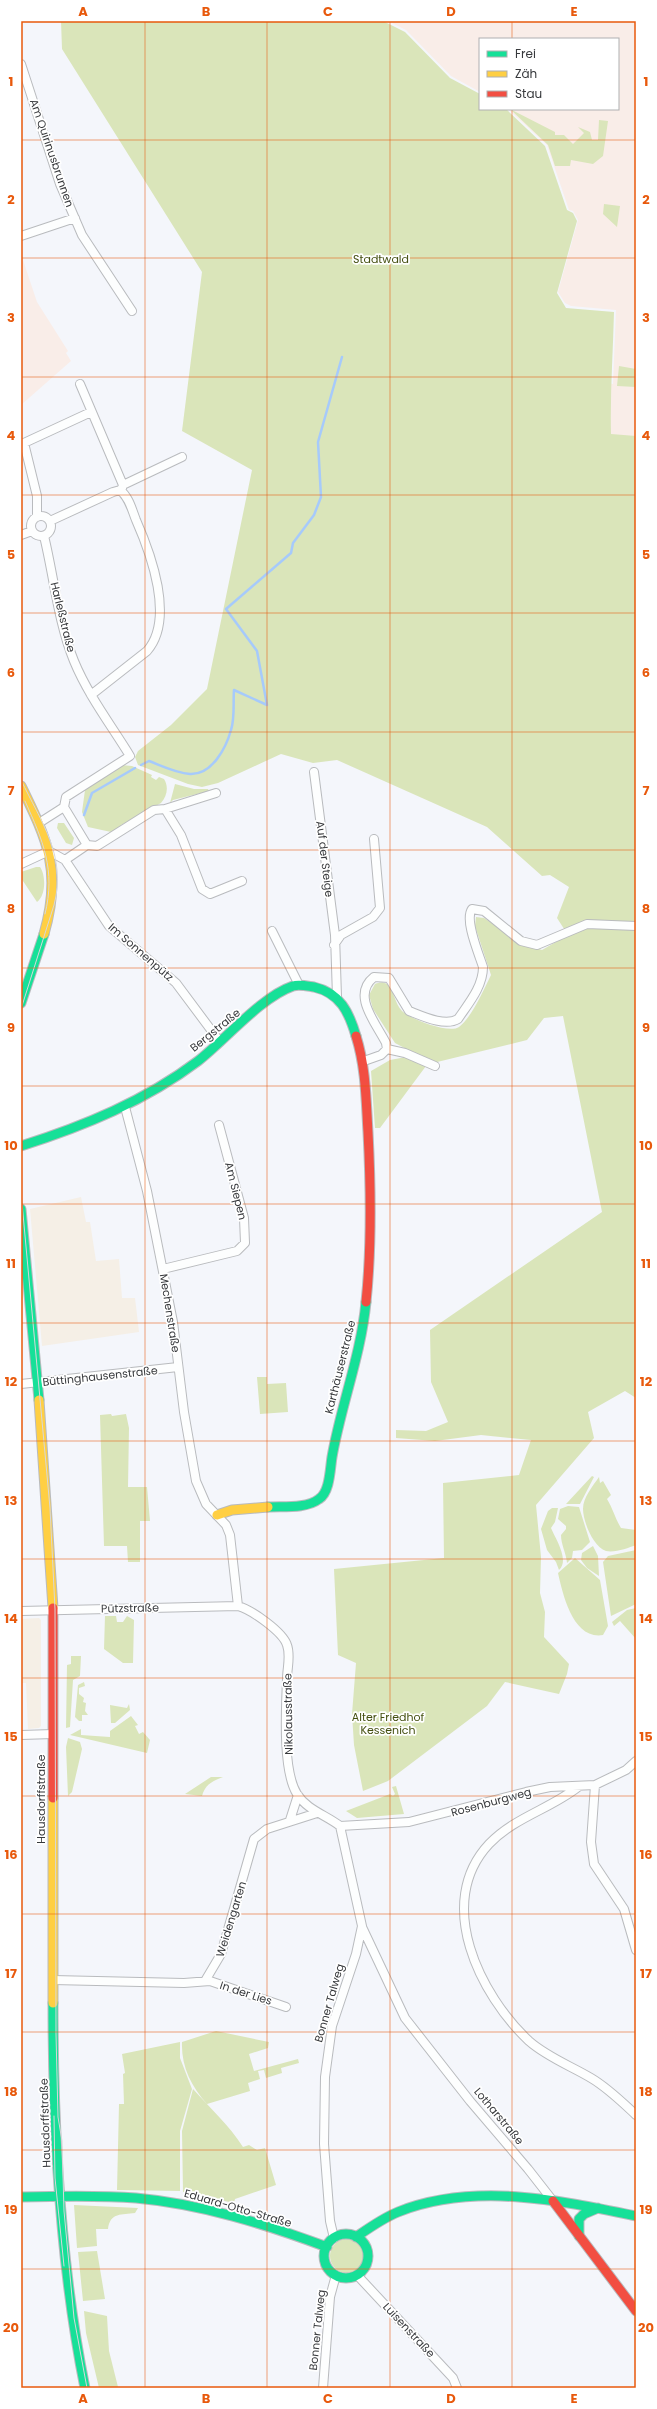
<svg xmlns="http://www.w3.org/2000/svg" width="657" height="2409" font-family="Poppins,sans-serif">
  <rect width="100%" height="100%" fill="#f4f6fb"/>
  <path fill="#f5efe6" d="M81,1197L86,1222H90L96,1261L119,1259L122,1298H135L139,1332L42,1346L30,1209Z
    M39,1618L41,1620V1726L39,1728L28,1729L26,1683H21V1619Z"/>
  <path fill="#f9ede8" d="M388,21H636V602L540,376L613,384L616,310L571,306L565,303L558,292L578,220L573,211L569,210L547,145L508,109H618V39H480V92L451,76L406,30Z
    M21,254L37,302L68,351L66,353L71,361L21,405Z"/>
  <path fill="#dae5ba" d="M61,21H383L405,32L450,78L480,94V109H506L545,146L567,210L573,213L577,221L557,293L566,308L614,312C613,353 610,394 611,434L636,436V1398L625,1391L588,1412L594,1438L536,1505L541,1557L540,1593L545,1612L544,1637L569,1664L567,1674L559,1694L505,1682L487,1706L388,1781L363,1791L354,1745L352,1714L356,1663L338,1655L334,1569L444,1558L443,1483L519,1475L531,1440L481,1435L435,1441L396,1438V1430L426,1431L448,1422L431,1382L430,1330L602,1212L563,1016L544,1018L527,1040L433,1063L395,1043L373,1009L369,995L375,984C380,982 383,982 387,984C394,990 395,1004 402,1011C410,1019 449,1034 459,1027C472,1017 484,989 491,975L475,926L476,917L484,918L523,944L542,950L568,935L557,918L569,887L550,875L542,876L487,827L337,760L313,763L281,754L218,783L202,787L188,784L138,765L135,757L138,751L171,725L207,689L252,470L182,431L202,272L62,49Z
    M510,109L555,132V135H564L573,144L584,133L578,127L590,132L592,140H598L599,120L608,121L603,156L593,164L571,160L570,166H555L548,145Z
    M604,204L620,206L617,227L603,214Z
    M619,366L636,369V387L617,386Z
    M121,765L132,766L152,775L151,777L156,780L159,777L164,779C169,787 167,796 161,803L121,825L120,828L111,832L88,827L82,812L85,790Z
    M175,784L194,789H208L209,791L173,800L170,803Z
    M58,823H64L74,838L72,845L66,843L57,828Z
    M36,867H40C46,875 46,896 37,902L21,878V872Z
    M406,1057L426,1066L380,1128H375L371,1071L390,1060Z
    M257,1377H267V1384L286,1383L288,1412L260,1414Z
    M111,1414L112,1416L126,1414L129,1428L128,1487H147L150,1521H140V1562H128L127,1546H104L100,1415Z
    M592,1476L594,1477L580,1504H566Z
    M599,1477L600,1483L603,1481L611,1495L607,1499C613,1509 615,1518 621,1528L636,1530V1545C628,1548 615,1553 606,1551C593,1547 583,1521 583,1509C583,1497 593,1486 599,1477Z
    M568,1506L579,1507L590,1542L582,1550L573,1551L572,1558L567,1563C566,1552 561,1545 561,1535L566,1529V1526L558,1519L560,1509Z
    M552,1508H558L555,1522L551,1528C555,1538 570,1560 559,1570L556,1562L547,1550L541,1529L548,1511Z
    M593,1546L598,1556L599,1576L587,1568L581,1560L582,1553Z
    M636,1550V1604L611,1616L603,1562L608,1556Z
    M575,1558L600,1580L608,1626L603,1635C573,1640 563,1595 558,1573Z
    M636,1608V1639L620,1621L614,1626L612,1622L627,1610Z
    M105,1616H116L117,1622H123L127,1616L134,1620L133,1663H123L104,1649Z
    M71,1656H81L80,1676L73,1680L70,1727L66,1728L67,1665L71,1664Z
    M84,1682L85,1686L79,1688V1694L84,1698L83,1702L86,1703L85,1711L88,1715H82V1721H79L75,1717L78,1685Z
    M129,1704L130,1710L115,1723H111L110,1705L127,1708Z
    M131,1716L138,1725L135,1726L139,1734L143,1732L150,1740L147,1753L70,1735L81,1729V1735L110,1737V1731Z
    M68,1738L80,1742L82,1749L72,1792L68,1796L66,1747Z
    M211,1777H223C212,1781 205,1785 202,1796L185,1794Z
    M396,1786L404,1814L357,1818L346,1811L390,1794L393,1796L395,1794L392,1787Z
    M216,2031L269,2042L268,2048L249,2054L254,2071L298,2059L299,2063L281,2068L282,2073L266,2078L264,2070L258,2071L260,2079L248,2083L250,2091L207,2104C191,2086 181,2066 182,2042Z
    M180,2042V2058L192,2089L180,2131V2191L117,2190L119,2104H124L123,2074L125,2073L122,2054Z
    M193,2089C210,2108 229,2125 243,2147L249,2145L257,2150L265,2148L276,2185L235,2199L234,2203L183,2192L182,2131Z
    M74,2205L138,2208L135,2213C122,2215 110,2212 108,2229H96L97,2246L77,2248Z
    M330 2256a17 17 0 1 1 34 0a17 17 0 1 1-34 0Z
    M97,2251L105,2299L83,2301L78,2252Z
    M84,2311L107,2316L109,2351L118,2387L99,2388L86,2333Z"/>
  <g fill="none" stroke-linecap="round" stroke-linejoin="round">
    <path stroke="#a6cafb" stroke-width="2.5" d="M141,765L149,761C162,766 176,773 190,774C212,775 226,748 231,730C235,718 233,703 234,690L267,705L257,651L226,609L291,553L293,543L314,515L321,497L318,442L342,357
      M84,815L92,793L135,768"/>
    <g stroke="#b9bbbe" stroke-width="10">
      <path id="street" d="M21,64L60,184L82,235L132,311
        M21,236L75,218
        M80,384L123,485
        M122,488L123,485L182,457
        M31 526a10 10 0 1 1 20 0a10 10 0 1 1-20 0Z
        M37,517V496L24,443L91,412
        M50,521L113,492L120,490
        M21,535L32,531
        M44,536C54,577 58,622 74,661C88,695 111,725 130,756L66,797L64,807L87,845
        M91,695L147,651C175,619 151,554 136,520C132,510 129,497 120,490
        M314,772L335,935L337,997
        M165,809L216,793
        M39,823L64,807
        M65,860L87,845L97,846L154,810L165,809L181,835L202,889L210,894L242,881
        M21,864L49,851L65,860L109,926L176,983L220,1042
        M272,931L299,985
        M334,945L341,935L373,917L380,908L374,839
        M387,1049L386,1043C376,1023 351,995 374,977L389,978L409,1011C422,1016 445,1027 458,1019C468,1004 483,987 483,967C479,954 464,920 472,909L484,911L521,941L537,945L587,924L636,926
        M387,1049L405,1053L435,1066
        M364,1061L381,1055L387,1049
        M125,1107L147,1191L173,1322L184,1412L196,1481L206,1504L226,1525L230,1535L238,1606
        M163,1269L237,1251L245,1243L244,1218L219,1125
        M21,1384L178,1367
        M21,1611L238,1606C252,1610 283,1632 287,1645C291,1656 287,1668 287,1679C286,1707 282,1770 297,1794C307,1810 326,1815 340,1826L362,1926L356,1954L332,2026L325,2077L324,2144L330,2221L334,2238
        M21,1735L53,1734
        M595,1785L591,1842L594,1864L624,1909L636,1950
        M578,1787C550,1809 515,1817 489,1844C434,1903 480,1995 529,2041C547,2057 571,2066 591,2078C608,2088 622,2102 636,2115
        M290,1820L298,1795
        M340,1826L409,1822L526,1792L550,1787L595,1785L626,1770L636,1761
        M362,1927L405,2018L470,2101L528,2169L553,2201
        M53,1980L184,1983L210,1981L286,2007
        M205,1981L221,1954L254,1839L267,1829L317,1813
        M357,2275L453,2378L457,2388
        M323,2388L330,2297L336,2275"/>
    </g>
    <g stroke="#b9bbbe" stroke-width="11">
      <path id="fast" d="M21,1003L44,934
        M21,1146C84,1126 145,1101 198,1061C225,1040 261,997 293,986C299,984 307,986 314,987C340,993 349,1012 356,1036
        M21,1209L39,1400
        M268,1507C283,1506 306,1509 319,1499C330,1492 330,1469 332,1457C341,1405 361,1355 366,1302
        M53,2003C53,2128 60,2265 85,2388
        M21,2197C59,2196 98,2195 136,2198C202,2204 265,2224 327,2247
        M324 2256a22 22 0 1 1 44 0a22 22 0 1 1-44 0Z
        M579,2236V2219L584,2214L598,2208
        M356,2237C369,2228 383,2218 398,2212C473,2182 559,2200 636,2216"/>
    </g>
    <g stroke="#b9bbbe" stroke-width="11">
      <path id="slow" d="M21,786C48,841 62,872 44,934
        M39,1400L53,1608
        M217,1515L232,1510L268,1507
        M53,1798V2003"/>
    </g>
    <g stroke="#b9bbbe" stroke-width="11">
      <path id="jam" d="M356,1036C366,1068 366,1100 368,1132C371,1190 372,1245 366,1302
        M53,1608V1798
        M553,2201L636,2311"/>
    </g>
    <use href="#street" stroke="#fdfefe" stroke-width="8"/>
    <use href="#fast" stroke="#16e098" stroke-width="9"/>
    <use href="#slow" stroke="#ffcf43" stroke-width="9"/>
    <use href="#jam" stroke="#f24e42" stroke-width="9"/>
    <path stroke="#d7d8da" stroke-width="1" d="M21,780C41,822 67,856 54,905L21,1009
      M25,801C43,841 56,870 45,914
      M21,1192L50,1508L55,1609L56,2034L58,2117L62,2141L64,2211L74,2318L87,2388
      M54,2116L55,2178L64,2266"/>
  </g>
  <path fill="none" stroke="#e8590c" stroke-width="1" stroke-opacity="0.55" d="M145,21V2388M267,21V2388M390,21V2388M512,21V39M512,109V2388M21,140H636M21,258H636M21,377H636M21,495H636M21,613H636M21,732H636M21,850H636M21,968H636M21,1086H636M21,1204H636M21,1323H636M21,1441H636M21,1559H636M21,1678H636M21,1796H636M21,1914H636M21,2032H636M21,2150H636M21,2269H636"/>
  <g text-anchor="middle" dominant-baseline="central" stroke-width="3.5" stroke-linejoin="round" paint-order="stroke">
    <g font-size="11" fill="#37393c" stroke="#fff">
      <text transform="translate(52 153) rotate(71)">Am Quirinusbrunnen</text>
      <text transform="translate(63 617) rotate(76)">Harleßstraße</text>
      <text transform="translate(325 859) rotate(83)">Auf der Steige</text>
      <text transform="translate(141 952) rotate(41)">Im Sonnenpütz</text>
      <text transform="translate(215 1030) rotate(-39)">Bergstraße</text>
      <text transform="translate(236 1191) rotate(76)">Am Siepen</text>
      <text transform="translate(170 1313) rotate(81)">Mechenstraße</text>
      <text transform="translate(340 1367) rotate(-76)">Karthäuserstraße</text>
      <text transform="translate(100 1376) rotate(-6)">Büttinghausenstraße</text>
      <text transform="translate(130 1608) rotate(-1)">Pützstraße</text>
      <text transform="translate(288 1714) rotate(-91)">Nikolausstraße</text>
      <text transform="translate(41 1799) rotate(-90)">Hausdorffstraße</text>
      <text transform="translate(491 1802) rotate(-15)">Rosenburgweg</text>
      <text transform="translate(231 1919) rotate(-73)">Weidengarten</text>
      <text transform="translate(246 1993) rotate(18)">In der Lies</text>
      <text transform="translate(329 2003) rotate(-74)">Bonner Talweg</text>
      <text transform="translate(499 2116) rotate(50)">Lotharstraße</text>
      <text transform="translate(45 2123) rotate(-92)">Hausdorffstraße</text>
      <text transform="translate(238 2208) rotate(16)">Eduard-Otto-Straße</text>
      <text transform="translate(317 2330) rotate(-84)">Bonner Talweg</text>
      <text transform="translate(409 2330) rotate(47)">Luisenstraße</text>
    </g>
    <g font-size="11" fill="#444f10" stroke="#fff">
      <text x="381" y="259">Stadtwald</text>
      <text x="388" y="1717">Alter Friedhof<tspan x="388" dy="13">Kessenich</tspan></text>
    </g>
  </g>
  <rect width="657" height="2409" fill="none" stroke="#ffffff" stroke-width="44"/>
  <rect x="479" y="38" width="140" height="72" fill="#ffffff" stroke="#afb0b1"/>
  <rect x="487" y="51" width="20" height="6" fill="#16e098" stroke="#afb0b1"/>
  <text x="515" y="58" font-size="12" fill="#37393c">Frei</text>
  <rect x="487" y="71" width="20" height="6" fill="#ffcf43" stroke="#afb0b1"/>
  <text x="515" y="78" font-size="12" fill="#37393c">Zäh</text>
  <rect x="487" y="91" width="20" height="6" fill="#f24e42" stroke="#afb0b1"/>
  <text x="515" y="98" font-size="12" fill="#37393c">Stau</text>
  <rect x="22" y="22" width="613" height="2365" fill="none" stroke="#e8590c" stroke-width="1.5"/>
  <g font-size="13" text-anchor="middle" font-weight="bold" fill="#e8590c">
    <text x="83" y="16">A</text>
    <text x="206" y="16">B</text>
    <text x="328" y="16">C</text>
    <text x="451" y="16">D</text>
    <text x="574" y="16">E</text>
    <text x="11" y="86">1</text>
    <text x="646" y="86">1</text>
    <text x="11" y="204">2</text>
    <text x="646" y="204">2</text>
    <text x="11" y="322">3</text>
    <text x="646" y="322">3</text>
    <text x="11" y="440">4</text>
    <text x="646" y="440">4</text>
    <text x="11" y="559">5</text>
    <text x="646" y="559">5</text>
    <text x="11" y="677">6</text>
    <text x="646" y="677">6</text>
    <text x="11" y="795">7</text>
    <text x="646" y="795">7</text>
    <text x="11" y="913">8</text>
    <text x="646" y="913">8</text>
    <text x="11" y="1032">9</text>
    <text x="646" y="1032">9</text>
    <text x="11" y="1150">10</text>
    <text x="646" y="1150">10</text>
    <text x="11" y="1268">11</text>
    <text x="646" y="1268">11</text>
    <text x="11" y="1386">12</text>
    <text x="646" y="1386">12</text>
    <text x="11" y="1505">13</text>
    <text x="646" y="1505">13</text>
    <text x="11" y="1623">14</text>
    <text x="646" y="1623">14</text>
    <text x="11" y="1741">15</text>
    <text x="646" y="1741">15</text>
    <text x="11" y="1859">16</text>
    <text x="646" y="1859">16</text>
    <text x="11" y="1978">17</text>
    <text x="646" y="1978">17</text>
    <text x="11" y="2096">18</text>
    <text x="646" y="2096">18</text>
    <text x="11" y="2214">19</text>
    <text x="646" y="2214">19</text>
    <text x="11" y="2332">20</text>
    <text x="646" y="2332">20</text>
    <text x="83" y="2403">A</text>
    <text x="206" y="2403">B</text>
    <text x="328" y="2403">C</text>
    <text x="451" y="2403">D</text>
    <text x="574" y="2403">E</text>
  </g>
</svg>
